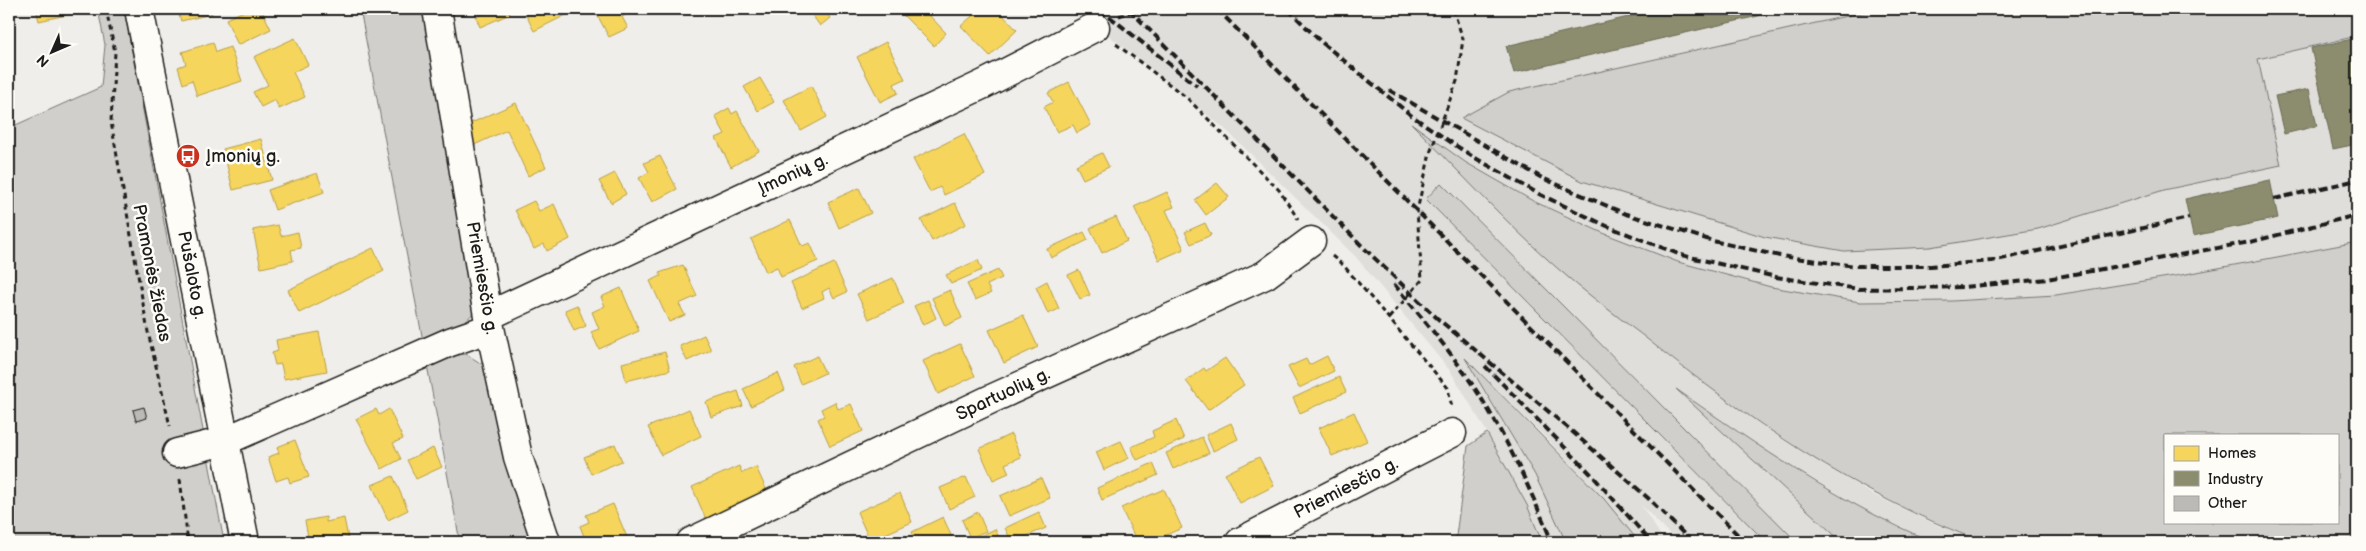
<svg xmlns="http://www.w3.org/2000/svg" width="2366" height="551" font-family="'Balsamiq Sans',sans-serif">
  <rect width="100%" height="100%" fill="#f0eeea"/>
  <filter id="ink" filterUnits="userSpaceOnUse"><feTurbulence type="fractalNoise" baseFrequency=".02" numOctaves="2"/><feDisplacementMap in="SourceGraphic" scale="10" xChannelSelector="R" yChannelSelector="G"/><feConvolveMatrix kernelMatrix="1 2 1 2 8 2 1 2 1" color-interpolation-filters="sRGB"/></filter>
  <g filter="url(#ink)">
    <path fill="#e0deda" d="M1076,9H1878L1509,92L1462,118L1582,181L1765,237L1844,251L2164,190L2280,165L2258,59L2357,36V242L2181,275L2056,295L1952,301L1860,302L1771,287L1678,262L1603,233L1533,201L1465,162L1414,126L1556,267L1687,371L1783,440L1872,494L1937,525L1983,542H1933L1865,510L1774,456L1680,392L1842,542H1797L1441,183L1426,199L1766,542H1677L1641,505L1665,542H1639L1604,499L1541,433L1467,360L1535,475L1566,542H1542L1527,505L1494,444L1451,372L1356,257L1226,130Z"/>
    <path fill="#d0cfcc" stroke="#767674" fill-rule="evenodd" d="M98,9H124L224,542H9V128L101,87L105,45Z
      M360,9H423L475,311L461,326L423,341Z
      M1878,9H2357V36L2258,59L2281,165L2164,190L2038,229L1930,247L1844,251L1765,237L1582,181L1461,118L1509,92Z
      M1411,123L1465,162L1533,201L1603,233L1678,262L1771,287L1860,302L1952,301L2056,295L2181,275L2357,242V542H1983C1856,495 1747,419 1642,335C1613,313 1583,291 1556,267C1505,222 1459,171 1411,123ZM2165,435H2337V522H2165Z
      M1441,183L1797,542H1766L1426,199Z
      M466,354L485,366L536,542H460L427,365L448,356Z
      M1465,358L1604,499L1639,542H1566L1535,475Z
      M1676,389C1758,446 1841,504 1933,542H1842Z
      M1487,433L1527,505L1542,542H1454L1456,536L1468,446Z"/>
    <path fill="#f6d55c" stroke="#b59e49" d="M36,9H70L71,14L39,21Z
      M177,9H211L212,14L181,21Z
      M248,9H261L271,29L238,45L226,19Z
      M495,9H508L510,14L480,27L476,17Z
      M523,9H565L568,14L534,31Z
      M594,9H626L629,13L622,17L628,28L609,37Z
      M808,9H824L830,18L820,26Z
      M897,9H932L934,10L929,15L946,33L934,46Z
      M980,9H997L1017,30L990,56L961,26Z
      M295,38L308,65L293,72L305,97L279,109L275,100L261,107L253,92L268,85L254,57Z
      M213,42L216,52L230,47L242,81L197,96L192,80L183,84L178,67L186,64L182,52Z
      M886,42L905,79L894,84L898,93L880,102L857,57Z
      M760,78L774,102L758,111L744,87Z
      M1069,82L1091,125L1077,133L1073,125L1057,132L1044,107L1053,102L1048,93Z
      M811,86L827,117L801,131L784,100Z
      M516,103L546,167L528,176L507,130L472,146L469,124Z
      M729,108L732,114L737,111L759,151L731,167L716,138L725,134L715,116Z
      M964,134L985,175L944,195L940,187L930,192L913,159Z
      M261,139L272,180L233,190L223,149Z
      M1102,153L1109,167L1083,179L1076,165Z
      M660,156L677,189L652,202L639,178L649,172L644,163Z
      M317,173L324,192L275,210L268,190Z
      M615,173L626,194L611,203L599,181Z
      M1217,183L1229,197L1206,215L1195,200Z
      M859,188L871,213L839,228L828,202Z
      M1167,192L1174,207L1166,210L1184,249L1159,260L1134,207Z
      M534,201L539,211L554,204L570,239L547,251L544,244L534,249L515,210Z
      M955,203L966,224L932,241L921,220Z
      M1116,217L1127,241L1102,253L1090,228Z
      M790,220L802,246L810,243L818,261L781,277L777,267L766,272L751,239Z
      M1205,223L1211,235L1191,244L1185,232Z
      M278,225L281,236L298,232L301,248L291,250L293,261L261,268L253,230Z
      M1084,232L1088,240L1051,258L1047,249Z
      M373,248L384,271L299,313L288,290Z
      M978,260L982,270L951,284L946,275Z
      M834,263L847,292L834,298L829,288L822,292L824,298L802,308L791,283Z
      M683,265L697,296L679,304L685,315L669,322L650,281L661,276L659,273Z
      M998,270L1002,278L987,285L991,293L975,300L967,284Z
      M1079,270L1090,295L1080,299L1068,275Z
      M893,278L904,303L869,319L857,294Z
      M1047,281L1059,309L1048,314L1036,287Z
      M621,288L639,331L599,349L591,332L599,329L592,312L605,306L601,297Z
      M950,290L962,318L945,326L932,298Z
      M928,300L936,318L923,325L914,306Z
      M577,305L586,326L574,331L565,310Z
      M1023,315L1038,347L1004,363L989,330Z
      M319,332L327,371L284,379L281,364L275,365L272,353L278,351L276,340Z
      M704,335L711,350L687,361L680,346Z
      M960,344L975,376L938,394L923,361Z
      M665,352L670,370L626,381L622,363Z
      M817,356L825,373L801,384L794,367Z
      M1327,356L1334,371L1299,388L1288,367L1306,359L1309,365Z
      M1225,358L1244,385L1208,410L1186,381L1204,368L1206,371Z
      M778,373L785,390L751,406L743,389Z
      M1339,377L1346,392L1300,413L1293,398Z
      M738,391L743,406L711,417L706,402Z
      M835,402L838,409L851,404L863,431L830,446L818,419L824,416L821,409Z
      M376,409L379,415L389,409L403,439L393,443L401,459L382,469L356,419Z
      M689,409L701,436L661,455L648,427Z
      M1354,412L1367,441L1332,456L1319,428Z
      M1176,420L1184,439L1137,460L1131,447L1154,437L1152,431Z
      M1231,423L1238,439L1213,451L1206,435Z
      M1011,434L1021,457L1005,464L1009,473L993,480L979,449Z
      M1202,437L1209,453L1173,469L1166,453Z
      M295,440L309,477L290,483L288,477L276,481L268,457L279,453L277,447Z
      M1121,441L1129,458L1104,470L1096,452Z
      M615,444L622,461L591,474L584,457Z
      M433,448L442,467L416,479L407,460Z
      M1259,457L1274,486L1240,503L1225,474Z
      M1153,463L1158,475L1102,500L1097,488Z
      M739,466L742,473L756,467L767,491L706,519L692,487Z
      M393,476L408,510L388,520L372,485Z
      M966,477L975,497L949,509L940,488Z
      M1041,478L1050,498L1009,516L1000,496Z
      M1164,489L1182,528L1150,542H1137L1121,508Z
      M900,493L912,522L870,541L857,512Z
      M613,504L629,542H597L596,540L586,542L580,526L589,522L586,515Z
      M978,512L986,531L970,538L962,520Z
      M1039,512L1046,528L1012,542L1005,528Z
      M326,517V522L344,518L348,538L326,542H309L305,521Z
      M943,517L954,542H904L914,538L912,532Z
      M995,529L1001,542H978L976,538Z"/>
    <path fill="#8c8c6e" stroke="#6a6a55" d="M1662,9H1788L1514,73L1506,46Z
      M2357,38V144L2333,149L2311,48Z
      M2309,89L2317,126L2284,134L2275,96Z
      M2270,180L2278,218L2193,236L2185,199Z"/>
    <path fill="#bbbab6" stroke="#1c1c1c" d="M144,407L147,418L136,421L133,410Z"/>
    <g fill="none" stroke-linecap="round" stroke-linejoin="round">
      <g stroke="#1c1c1c" stroke-width="31">
        <path id="street" d="M437,9L490,328L518,457L546,542
          M488,316L984,84L1095,27
          M177,453L225,441L450,342L490,328
          M691,542L989,400L1265,275L1311,241
          M1240,542L1452,433"/>
      </g>
      <g stroke="#1c1c1c" stroke-width="31">
        <path id="secondary" d="M139,9L245,542"/>
      </g>
      <path stroke="#1c1c1c" stroke-width="3" stroke-dasharray="5 4" stroke-linecap="butt" d="M106,9L115,52L111,122L148,332L170,426
        M1119,16L1140,9
        M1116,44L1186,97L1279,190L1298,219
        M1332,256L1344,266L1448,388L1452,408
        M1389,318L1422,280L1417,211L1430,153L1457,81L1463,39L1453,9
        M180,479L188,542"/>
      <use href="#street" stroke="#fdfcf7" stroke-width="28"/>
      <use href="#secondary" stroke="#fdfcf7" stroke-width="28"/>
      <path stroke="#1c1c1c" stroke-width="4" stroke-dasharray="8 4" stroke-linecap="butt" d="M1100,9L1197,86
        M1129,9L1365,249L1437,318L1567,427L1648,498L1692,542
        M1217,9L1745,542
        M1288,9L1320,41L1412,116L1470,155L1539,194L1607,226L1681,255L1776,277L1859,289L1962,287L2047,279L2250,242L2357,215
        M1389,90L1542,178L1626,214L1713,241L1780,256L1856,266H1931L1992,261L2189,218
        M2274,199L2357,180
        M1394,284C1415,310 1438,336 1458,364C1498,418 1527,481 1552,542
        M1485,366L1591,474L1651,542"/>
    </g>
  </g>
  <defs>
    <g id="bus-disc" transform="scale(1.25)"><circle r="9.5" fill="#c8321e" stroke="#fdfcf7"/><path d="M-5-6H5V4H4V6H2V4H-2V6H-4V4H-5ZM-3.5-4V0h7V-4ZM-3.5 1.2v1.5H-2V1.2ZM2 1.2v1.5H3.5V1.2Z" fill="#fff"/></g>
  </defs>
  <g fill-rule="evenodd">
    <use href="#bus-disc" x="188" y="156"/>
  </g>
  <g text-anchor="middle" dominant-baseline="central" stroke-width="5" stroke-linejoin="round" paint-order="stroke">
    <g font-size="18" fill="#1c1c1c" stroke="#fdfcf7" text-anchor="start">
      <text x="206" y="156">Įmonių g.</text>
    </g>
    <g font-size="18" fill="#1c1c1c" stroke="#fdfcf7">
      <text transform="translate(793 174) rotate(-25)">Įmonių g.</text>
      <text transform="translate(152 273) rotate(79)">Pramonės žiedas</text>
      <text transform="translate(192 275) rotate(79)">Pušaloto g.</text>
      <text transform="translate(482 278) rotate(80)">Priemiesčio g.</text>
      <text transform="translate(1003 394) rotate(-25)">Spartuolių g.</text>
      <text transform="translate(1346 488) rotate(-27)">Priemiesčio g.</text>
    </g>
  </g>
  <rect width="2366" height="551" fill="none" stroke="#fdfcf7" stroke-width="30"/>
  <rect x="15" y="15" width="2336" height="521" fill="none" stroke="#1c1c1c" stroke-width="2" filter="url(#ink)"/>
  <rect x="2164" y="434" width="175" height="90" fill="#fdfcf7" stroke="#a3a29f"/>
  <rect x="2174" y="446" width="25" height="15" fill="#f6d55c" stroke="#a3a29f"/>
  <text x="2208" y="458" font-size="15" fill="#1c1c1c">Homes</text>
  <rect x="2174" y="471" width="25" height="15" fill="#8c8c6e" stroke="#a3a29f"/>
  <text x="2208" y="484" font-size="15" fill="#1c1c1c">Industry</text>
  <rect x="2174" y="496" width="25" height="15" fill="#bbbab6" stroke="#a3a29f"/>
  <text x="2208" y="508" font-size="15" fill="#1c1c1c">Other</text>
  <g transform="translate(52 52) rotate(225)" stroke="#fdfcf7" stroke-width="4" paint-order="stroke">
  <path d="M0-4L9 19L0 12L-9 19Z" fill="#1c1c1c"/>
  <text y="-8" font-size="14" font-weight="bold" text-anchor="middle" fill="#1c1c1c">N</text>
  </g>
</svg>
